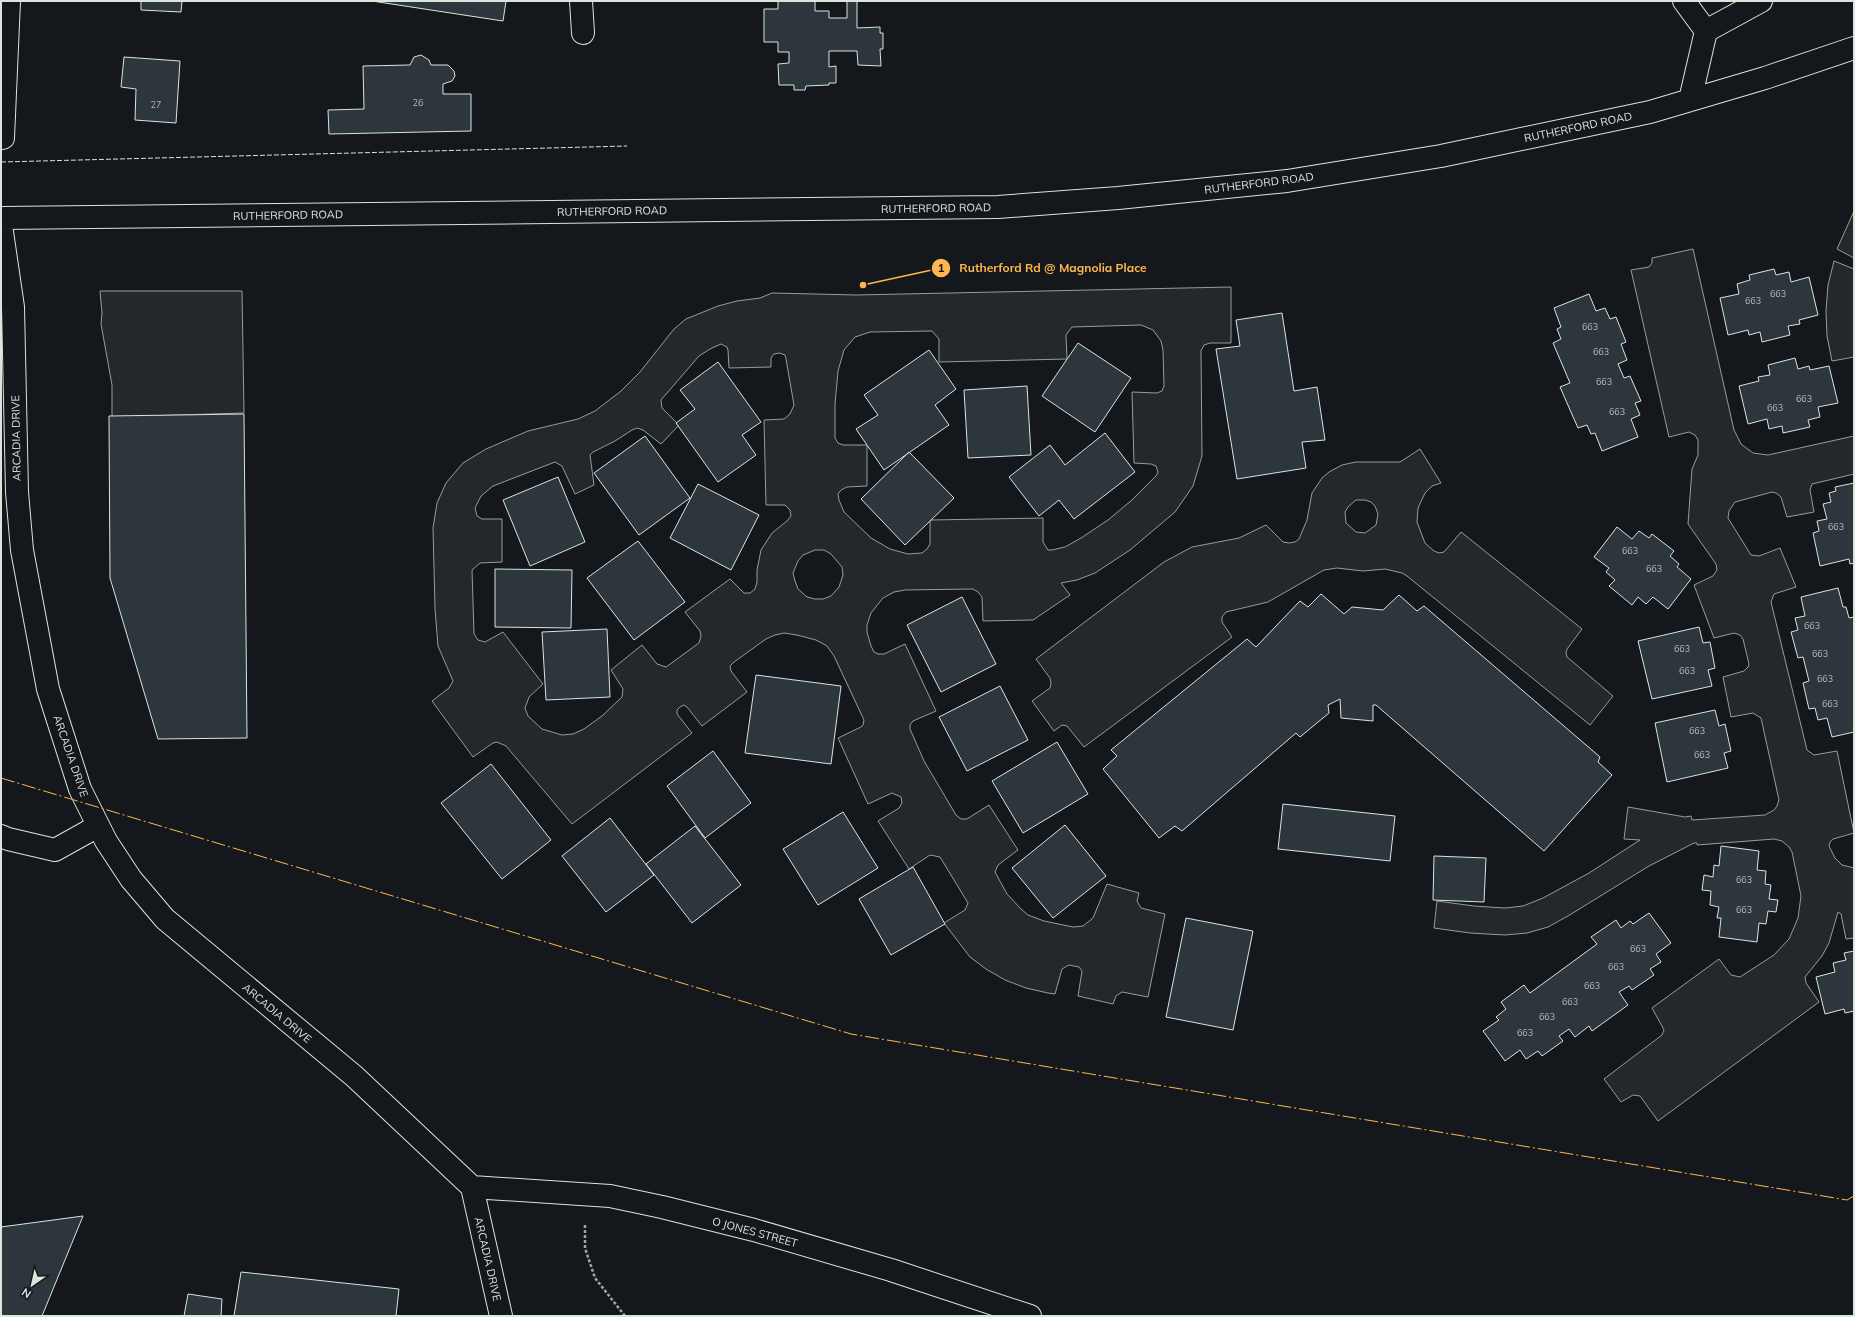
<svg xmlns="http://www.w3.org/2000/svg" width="1855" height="1317" font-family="Mulish,sans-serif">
  <rect width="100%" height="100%" fill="#14181c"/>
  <path fill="#24282b" stroke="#939e99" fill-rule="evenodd" d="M1854,211V258L1837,249Z
    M1693,249L1734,430L1741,444L1753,453L1768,455L1854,436V474L1812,484L1810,490L1814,512L1787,517L1781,497L1776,493L1772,492L1735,502L1729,511L1728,518L1751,555L1759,556L1780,548L1796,587L1774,594L1771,602L1807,750L1814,755L1837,751L1854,833L1833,839L1830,842L1829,846L1835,858L1842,865L1854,868V938L1846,939L1841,914L1838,912L1829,943L1822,956L1805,977L1806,983L1819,1002L1658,1121L1640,1096L1633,1095L1621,1102L1604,1079L1662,1035L1664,1030L1662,1026L1652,1008L1719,959L1731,975L1740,977L1774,955L1789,939L1798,918L1801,896L1792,852L1789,847L1782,841L1774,839L1697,845V843H1694L1649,866L1568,916L1548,927L1527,933L1505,935L1470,933L1434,928L1437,901L1474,906L1505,908L1523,906L1543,898L1589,873L1640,840L1624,839L1628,807L1685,817L1691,816L1692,820L1765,815L1774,810L1777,806L1779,800L1761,718L1753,713L1731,717L1723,677L1744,671L1748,667L1749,664L1743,639L1740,635L1734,633L1714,638L1694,585L1713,576L1717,570L1716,564L1688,524L1692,469L1698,455V440L1695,435L1689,432L1669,437L1631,270L1649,267L1652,263V258Z
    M1834,261L1854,269V357L1832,361L1827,336L1826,311L1828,285Z
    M1231,287V343H1210L1204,345L1201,351L1202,456L1193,486L1175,512L1130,550L1095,573L1077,580L1061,583L1070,595L1033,620L983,621L982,597L978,592L973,589L905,590L894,592L883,598L871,613L867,625V632L871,646L874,652L878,654H884L905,644L936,711L913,721L910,725V729L924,761L956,815L961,819H967L989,805L1018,850L998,865L995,872L1007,894L1021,909L1028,915L1044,921L1073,927L1083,926L1093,918L1107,884L1139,893L1137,901L1141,908L1165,914L1148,997L1122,992L1116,996L1113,1004L1078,996L1082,971L1079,967L1069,965L1062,969L1055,994L1048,993L1026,988L1005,980L986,969L970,957L944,923L965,910L968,903L940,857L930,855L909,869L878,821L899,808L902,803L901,797L892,793L868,804L838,738L861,727L863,725L864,720L834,656L827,646L816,640L797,635L784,633L775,635L766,639L734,662L730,666L731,671L747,692L702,726L687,707L684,705L680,707L677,710V714L692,733L572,824L506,746L497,742L493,743L473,757L432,701L449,688L453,681L438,646L435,609L433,528L437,503L446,483L463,463L486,449L528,431L578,419L595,411L621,391L640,372L674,329L686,319L718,306L737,301L760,298L772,293L856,295ZM1141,325L1153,330L1161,341L1163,350L1164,386L1162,391L1157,393L1132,392L1134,463L1151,464L1156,466L1158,472L1156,476L1132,500L1108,520L1081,538L1065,547L1052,550H1048L1043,542V518L930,520V544L927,549L922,553L908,554L890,549L871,538L844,512L839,500L838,494L841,490L847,487L867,486V445H843L838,443L835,438V404L838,371L844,350L855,337L870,332L932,331L939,339V362L1067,359L1066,335L1072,327ZM721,344L727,347L728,350L729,368L771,367V358L774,354L779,353L785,355L786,359L794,405L790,414L784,419L764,420L766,505H785L790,510L791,516L787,521L772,533L761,550L757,570V582L755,589L750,593H744L730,579L685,612L700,631L701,636L699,643L666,667L657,664L642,645L611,670L623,689L622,697L602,716L584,729L573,734L562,735L542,729L528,716L525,708L529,697L543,684L503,632L485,642L478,640L474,634L472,570L480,563L502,562V519H482L477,516L475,508L481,496L493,486L555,462L562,466L575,494L594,485L590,455L593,452L615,441L632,430L637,428L643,430L661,444L679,425L662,408L661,400L699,356L710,349ZM815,550H824L831,554L842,567L843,575L839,587L831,596L823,599H815L807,597L798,589L795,581L793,573L798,561L803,555Z
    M100,291H242L244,413L112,417V385L101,324L102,313Z
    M1420,449L1441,483L1432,486L1425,493L1418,508L1417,522L1425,543L1434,551L1439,553L1444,552L1461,532L1582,629L1567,649L1566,653L1567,657L1613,696L1590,725L1407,576L1402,573L1385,569L1363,571L1337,568L1324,570L1268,602L1226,612L1222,617V622L1232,637L1084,747L1067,726L1062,725L1054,731L1032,701L1050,688L1051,683L1050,678L1036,659L1164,562L1192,547L1239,538L1266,525L1283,542L1289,543L1295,542L1299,539L1307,520L1312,493L1322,478L1329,472L1342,465L1356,462H1400ZM1356,500H1365L1371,502L1375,506L1378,514L1376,525L1365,533L1356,532L1346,523L1345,512L1348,507Z"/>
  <path fill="#2c363c" stroke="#d8e6dc" d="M141,1H182L181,12L141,10Z
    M372,1H506L503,21Z
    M778,1H815V11H829V18H847V1H857V28L880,27V33H883V49H880L881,66L858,65L857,51H829V67L836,66V83H829V85L806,86L805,90H794V85H779L778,64L789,63V52H778V42H764V9H778Z
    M421,55L429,60L431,65H448L454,71L455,76L452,81L443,84V94H471V131L329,134L328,110L364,109L363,66L410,65L414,57Z
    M124,57L180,61L176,123L135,120L136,89L121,87Z
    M1774,269L1776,275L1789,272L1791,282L1809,277L1818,315L1799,320L1800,324L1788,326L1790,335L1762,342L1760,332L1749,335L1748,330L1728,335L1720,298L1739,294L1737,284L1750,280L1749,275Z
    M1589,294L1596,311L1605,308L1610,319L1616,317L1626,342L1621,344L1627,360L1618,364L1624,378L1630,376L1641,401L1635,403L1640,415L1631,419L1638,437L1602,451L1595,433L1591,434L1587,425L1578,428L1560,387L1570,383L1553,343L1561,339L1557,329L1561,327L1554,308Z
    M1282,313L1294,391L1317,387L1325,440L1302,442L1306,468L1237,479L1216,349L1240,346L1236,320Z
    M1078,343L1131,378L1095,432L1042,396Z
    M929,350L956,389L935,405L949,425L884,470L856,429L878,415L864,395Z
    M1795,358L1798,369L1809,366L1810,370L1829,366L1838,403L1818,407L1820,417L1808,420L1810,427L1783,433L1782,426L1769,429L1767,419L1748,424L1739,386L1759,381L1758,377L1770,375L1768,365Z
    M718,362L761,422L742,435L756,455L718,482L676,423L695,409L680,390Z
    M1027,386L1031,455L968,458L964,390Z
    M244,414L247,738L158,739L110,578L109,416Z
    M1105,433L1135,472L1074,519L1059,500L1039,516L1009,477L1050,445L1065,465Z
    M645,436L690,498L639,535L594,473Z
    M909,452L954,498L905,545L861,499Z
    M558,477L585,542L530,566L503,500Z
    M1854,483V563L1850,564L1849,559L1820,566L1813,533L1819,531L1817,521L1827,519L1823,504L1831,502L1829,493L1836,491L1835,487Z
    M698,484L759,515L731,570L670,538Z
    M1617,527L1632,539L1639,531L1649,538L1652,534L1674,551L1670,556L1679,564L1677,567L1691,579L1668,609L1653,597L1646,604L1638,597L1632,605L1609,586L1615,580L1606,572L1609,568L1594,557Z
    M638,541L685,602L634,640L587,578Z
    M495,569L572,570L571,628L495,627Z
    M1838,588L1843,607H1846L1849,618L1854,617V732L1832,737L1827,718L1818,720L1815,708L1809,709L1803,683L1809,681L1803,657L1798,658L1791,632L1798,630L1795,618L1805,616L1801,597Z
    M1321,594L1344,614L1352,607L1383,610L1399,595L1417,611L1424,606L1600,757L1598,762L1612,775L1544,851L1376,705H1373V721L1341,718L1340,699L1328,705L1329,713L1300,737L1296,733L1182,831L1175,826L1159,838L1103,769L1117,756L1111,750L1247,639L1256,647L1300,601L1308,607Z
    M962,597L996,664L941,692L907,625Z
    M1699,627L1703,643L1710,642L1715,668L1708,670L1712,686L1652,699L1638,641Z
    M607,629L610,697L546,700L542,632Z
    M756,675L841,686L831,764L745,753Z
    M1000,686L1028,740L967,771L939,717Z
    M1715,710L1719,726L1725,724L1731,751L1724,753L1728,768L1667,782L1655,723Z
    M1057,742L1088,794L1023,833L992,781Z
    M713,751L751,803L705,838L667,786Z
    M491,764L551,840L502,879L441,803Z
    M1283,804L1395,816L1390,861L1278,849Z
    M843,812L878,868L818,905L783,849Z
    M610,818L654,875L606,912L562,856Z
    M1065,825L1106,876L1053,918L1012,868Z
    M695,826L741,885L692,923L646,864Z
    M1721,846L1759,851L1757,870L1766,871L1765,884L1771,885L1769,899L1778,900L1776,912L1768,911L1766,924L1759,923L1757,942L1719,937L1721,918H1717L1719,907L1710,905L1711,891L1702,890L1704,875L1713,877L1714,865L1719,866Z
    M1434,856L1486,858L1484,902L1433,900Z
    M913,867L945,924L891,955L859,899Z
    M1649,913L1671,943L1656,954L1661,962L1650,969L1654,975L1632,990L1629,986L1619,992L1628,1005L1592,1031L1589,1026L1575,1037L1569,1029L1559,1036L1563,1041L1542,1056L1538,1051L1526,1059L1520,1050L1505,1061L1483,1031L1499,1020L1496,1017L1506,1009L1501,1002L1524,985L1530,993L1597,944L1591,937L1616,920L1621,928L1630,921L1633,924Z
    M1186,918L1253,931L1233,1030L1166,1017Z
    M1854,951V1011L1845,1013L1844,1009L1825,1014L1816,977L1835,972L1833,963L1846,960L1844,953Z
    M83,1216L42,1316H1V1227Z
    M241,1272L399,1289L396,1316H234Z
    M188,1294L222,1299L221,1316H184Z"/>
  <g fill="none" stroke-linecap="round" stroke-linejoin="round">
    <g stroke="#d8e6dc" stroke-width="24">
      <path id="minor" d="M581,1L583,33
        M1684,1L1706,31
        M1690,100L1706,31L1761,1
        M3,138L9,1
        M1,218L998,207L1118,198L1287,181L1441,156L1650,112L1765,78L1854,48
        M1,225L13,307L17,492L22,550L48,689L80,789L106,841L131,879L165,919L354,1076L472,1187L501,1316
        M1,836L8,839L55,850L98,826
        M472,1187L610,1196L662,1207L754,1230L891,1270L1030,1316"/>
    </g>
    <path stroke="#9da8a2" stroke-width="2.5" stroke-dasharray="3 2" stroke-linecap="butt" d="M585,1225V1248L595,1278L625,1316"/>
    <use href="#minor" stroke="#14181c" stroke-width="22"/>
    <path stroke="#d8e6dc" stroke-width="1" stroke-dasharray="5 2" stroke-linecap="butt" d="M1,162L627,146"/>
    <path stroke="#ffb74d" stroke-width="1" stroke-dasharray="14 3 2 3" stroke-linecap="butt" d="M1,778L851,1034L1847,1200L1854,1196"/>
  </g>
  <g text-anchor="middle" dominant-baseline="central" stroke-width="3" stroke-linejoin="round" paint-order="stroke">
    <g font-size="9" fill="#adbab4">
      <text x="418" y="102">26</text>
      <text x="156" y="104">27</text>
      <text x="1778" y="293">663</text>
      <text x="1753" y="300">663</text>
      <text x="1590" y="326">663</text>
      <text x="1601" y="351">663</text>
      <text x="1604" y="381">663</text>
      <text x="1804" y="398">663</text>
      <text x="1775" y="407">663</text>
      <text x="1617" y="411">663</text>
      <text x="1836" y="526">663</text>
      <text x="1630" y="550">663</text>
      <text x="1654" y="568">663</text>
      <text x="1812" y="625">663</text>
      <text x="1682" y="648">663</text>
      <text x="1820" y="653">663</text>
      <text x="1687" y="670">663</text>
      <text x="1825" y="678">663</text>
      <text x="1830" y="703">663</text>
      <text x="1697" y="730">663</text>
      <text x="1702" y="754">663</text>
      <text x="1744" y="879">663</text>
      <text x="1744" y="909">663</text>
      <text x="1638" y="948">663</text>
      <text x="1616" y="966">663</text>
      <text x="1592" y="985">663</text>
      <text x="1570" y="1001">663</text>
      <text x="1547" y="1016">663</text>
      <text x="1525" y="1032">663</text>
    </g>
    <g font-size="11" fill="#d8e6dc" stroke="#14181c">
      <text transform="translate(1578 127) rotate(-12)">RUTHERFORD ROAD</text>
      <text transform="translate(1259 183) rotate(-7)">RUTHERFORD ROAD</text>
      <text transform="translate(936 208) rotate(-1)">RUTHERFORD ROAD</text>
      <text transform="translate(612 211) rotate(-1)">RUTHERFORD ROAD</text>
      <text transform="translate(288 215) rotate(-1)">RUTHERFORD ROAD</text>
      <text transform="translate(16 438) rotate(-91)">ARCADIA DRIVE</text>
      <text transform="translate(71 756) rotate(71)">ARCADIA DRIVE</text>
      <text transform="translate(277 1013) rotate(40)">ARCADIA DRIVE</text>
      <text transform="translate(755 1232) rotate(15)">O JONES STREET</text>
      <text transform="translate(488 1259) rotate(77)">ARCADIA DRIVE</text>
    </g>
  </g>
  <path fill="none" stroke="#ffb74d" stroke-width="1.5" d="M863 285L941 268"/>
  <g fill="#ffb74d" stroke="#14181c" stroke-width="1.5">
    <circle cx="863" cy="285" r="4"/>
    <circle cx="941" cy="268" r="10"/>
  </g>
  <g font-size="12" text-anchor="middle" font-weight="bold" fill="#111">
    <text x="941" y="272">1</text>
  </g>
  <g font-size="12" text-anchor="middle" font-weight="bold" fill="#ffb74d" stroke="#14181c" stroke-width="3" stroke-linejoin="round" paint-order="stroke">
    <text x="1053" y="272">Rutherford Rd @ Magnolia Place</text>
  </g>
  <rect width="1855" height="1317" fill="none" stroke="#d8e6dc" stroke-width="4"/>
  <g transform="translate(32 1285) rotate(214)" stroke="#14181c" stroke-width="3" paint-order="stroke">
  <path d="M0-3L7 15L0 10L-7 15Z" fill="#d8e6dc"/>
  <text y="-6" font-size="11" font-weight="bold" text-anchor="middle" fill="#d8e6dc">N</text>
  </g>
</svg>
